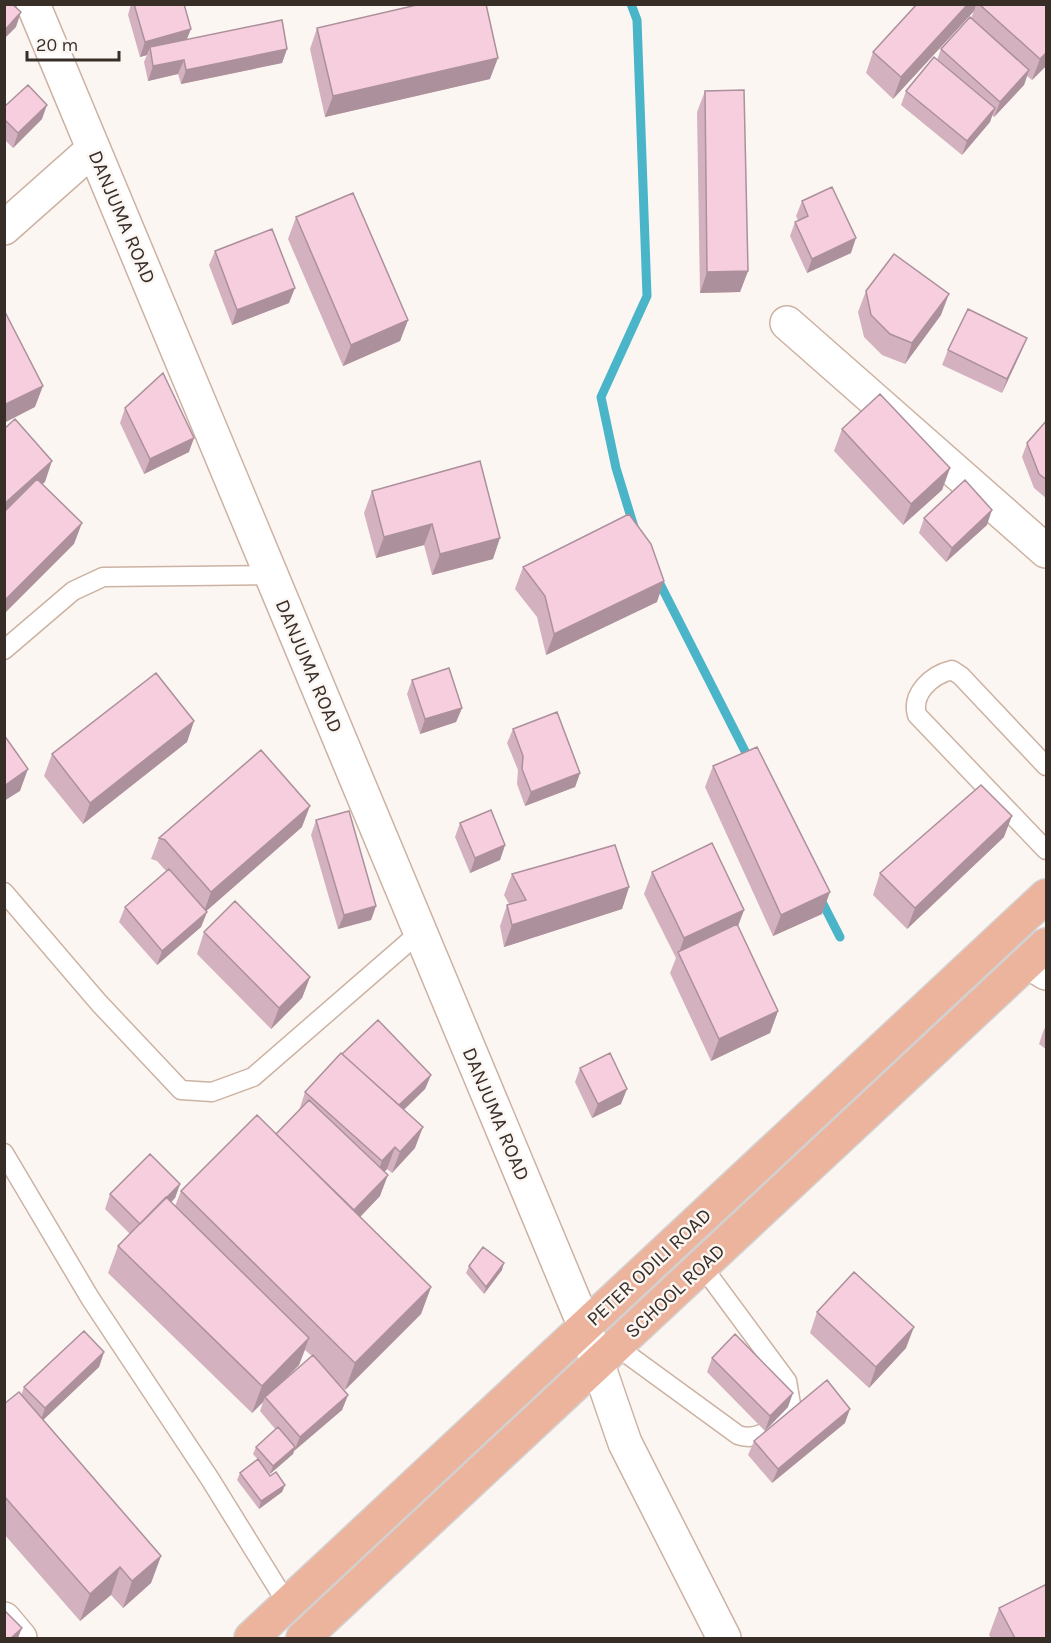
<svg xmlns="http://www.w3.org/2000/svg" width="1051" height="1643" font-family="Karla,sans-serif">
  <rect width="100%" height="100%" fill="#fcf6f3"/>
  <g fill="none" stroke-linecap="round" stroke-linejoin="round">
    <path stroke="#4ab5c9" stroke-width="9" d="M631,4L637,20L647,296L601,397L616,468L634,527
      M657,578L750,761
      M819,896L840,937"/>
    <g stroke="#ccb2a2" stroke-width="21">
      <path id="service" d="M4,650L73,591L103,577L272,575
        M1046,766L961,676L952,670C931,675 911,694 917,715L1046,850
        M4,892L99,1003L181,1090L212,1092L253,1077L420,932
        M4,1153L90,1298L210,1479L288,1605
        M616,1346L738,1435C761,1443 775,1424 792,1410L787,1381L702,1266"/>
    </g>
    <g stroke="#ccb2a2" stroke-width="36">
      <path id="minor" d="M33,4L585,1327L625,1443L724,1638
        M4,228L93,149
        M787,323L1046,551
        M1028,962L1046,973
        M4,1619L20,1638"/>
    </g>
    <g stroke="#d3d1d0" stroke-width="36">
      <path id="primary" d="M251,1638L1046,896
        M303,1638L1046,945"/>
    </g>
    <use href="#service" stroke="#fff" stroke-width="18"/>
    <use href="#minor" stroke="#fff" stroke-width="33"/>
    <use href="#primary" stroke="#ecb39d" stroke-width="33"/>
  </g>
  <path fill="#d4b1bf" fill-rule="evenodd" d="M131,4H184L187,40L287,49L282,63L181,84L178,74L148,81L144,62L147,55L140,57L128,15Z
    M917,4H1045L1047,5V65L1032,80L1027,76L1024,85L994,117L992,115L990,122L962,155L901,105L906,91L937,60L941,49L971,18L974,11L893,99L866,73L873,52Z
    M317,28L490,79L325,117L310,49Z
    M705,91L748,271L740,292L700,293L697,112Z
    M4,107L42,119L13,148L4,139Z
    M802,201L851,253L807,273L790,236L795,222L798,220L796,216Z
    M296,217L408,320L400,341L343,366L288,239Z
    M215,251L289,303L232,325L209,265Z
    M866,291L941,315L905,364L882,355L864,337L858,312Z
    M948,350L1021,352L1002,393L942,365Z
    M125,408L189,452L144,474L120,423Z
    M1047,420V499L1034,488L1022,457L1027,443Z
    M842,429L950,468L942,490L903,525L834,451Z
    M372,491L493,559L432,575L424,545L376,558L364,513Z
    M924,518L987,525L946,562L919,533Z
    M523,567L657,602L546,655L537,617L515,589Z
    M412,680L462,708L456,722L420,734L407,694Z
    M194,721L187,742L83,824L44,776L52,754Z
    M513,729L580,773L575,787L525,806L517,784L518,770L507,743Z
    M713,766L822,914L773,936L705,787Z
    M316,820L376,906L371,920L338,929L311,835Z
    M460,823L505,845L500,860L470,873L455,837Z
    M302,827L206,911L207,912L201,927L157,965L119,922L125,907L166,871L157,861L151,859L159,838Z
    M1004,837L907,929L873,895L880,873Z
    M652,872L744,910L738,926L778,1011L770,1033L711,1061L670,973L676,958L644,894Z
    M512,874L629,887L622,909L504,947L500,926L507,905L509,904L504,895Z
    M204,932L310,977L302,998L271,1029L197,954Z
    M1047,1026V1050L1039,1044L1044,1029Z
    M342,1054L431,1075L425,1089L404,1110L415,1148L392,1173L387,1169L384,1171L380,1196L360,1217L431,1287L421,1314L345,1390L327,1372L348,1395L342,1410L294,1451L293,1454L270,1474L253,1454L256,1447L276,1430L260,1411L263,1402L252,1413L108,1273L118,1246L130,1234L105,1209L110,1194L180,1184L175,1198L171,1202L175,1206L181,1191L276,1134L299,1111L305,1092ZM305,1350L312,1356L286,1378L299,1365Z
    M580,1068L621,1104L592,1118L575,1082Z
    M469,1266L502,1270L484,1294L466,1273Z
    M817,1312L906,1348L869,1388L810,1333Z
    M104,1352L99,1367L43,1420L161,1556L151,1583L123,1608L111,1595L80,1621L4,1534V1404L21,1395L24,1387Z
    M712,1358L788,1407L765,1431L707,1372Z
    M845,1423L772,1483L748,1455L754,1441Z
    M240,1473L285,1485L282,1492L259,1509L237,1480Z
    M999,1608L1047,1638H991L989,1635Z"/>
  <path fill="#ac909b" d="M968,4H976L974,11L893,99L901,77Z
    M21,12L16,27L4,39V31Z
    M191,29L185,44L150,47L147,55L140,57L145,42Z
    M287,49L282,63L181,84L186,70Z
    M1047,52V65L1032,80L1040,59Z
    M498,58L490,79L325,117L333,96Z
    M184,60L178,74L148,81L153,66Z
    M1029,70L1024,85L994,117L1000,102Z
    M47,105L42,119L13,148L18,133Z
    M995,108L990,122L962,155L967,141Z
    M856,238L851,253L807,273L812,259Z
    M748,271L740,292L700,293L707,272Z
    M295,288L289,303L232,325L237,310Z
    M949,294L941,315L905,364L912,343Z
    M408,320L400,341L343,366L351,345Z
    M1027,338L1021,352L1002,393L1007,379Z
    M43,386L35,407L4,423V405Z
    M194,438L189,452L144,474L150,459Z
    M52,461L45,482L4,518V504Z
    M950,468L942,490L903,525L911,504Z
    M992,510L987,525L946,562L952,548Z
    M82,523L74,544L4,614V601Z
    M432,524L424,545L376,558L384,537Z
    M500,538L493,559L432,575L440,554Z
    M664,581L657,602L546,655L554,634Z
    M462,708L456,722L420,734L425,719Z
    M194,721L187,742L83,824L90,803Z
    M28,769L20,791L4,801V786Z
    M580,773L575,787L525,806L531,792Z
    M310,806L302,827L203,914L211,892Z
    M1012,816L1004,837L907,929L915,908Z
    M505,845L500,860L470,873L475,858Z
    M629,887L622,909L504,947L512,925Z
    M830,892L822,914L773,936L781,915Z
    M376,906L371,920L338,929L344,915Z
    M744,910L736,931L679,953L684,938Z
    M207,912L201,927L157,965L162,951Z
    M310,977L302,998L271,1029L279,1008Z
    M778,1011L770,1033L711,1061L719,1039Z
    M431,1075L425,1089L389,1124L395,1109Z
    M627,1089L621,1104L592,1118L598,1104Z
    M423,1127L415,1148L392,1173L400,1152Z
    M395,1147L387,1169L374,1183L382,1161Z
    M388,1175L380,1196L342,1236L350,1215Z
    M180,1184L175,1198L135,1239L141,1224Z
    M504,1263L502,1270L484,1294L486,1287Z
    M431,1287L421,1314L345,1390L355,1363Z
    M914,1327L906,1348L869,1388L876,1367Z
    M309,1338L299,1365L266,1398L265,1397L263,1402L252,1413L262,1386Z
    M104,1352L99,1367L40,1423L45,1408Z
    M793,1393L788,1407L765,1431L770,1416Z
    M348,1395L342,1410L294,1451L300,1437Z
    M850,1409L845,1423L772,1483L778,1469Z
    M295,1447L293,1454L270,1474L273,1466Z
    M285,1485L282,1492L259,1509L261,1501Z
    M161,1556L151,1583L123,1608L132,1581Z
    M120,1567L111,1595L80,1621L90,1594Z
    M22,1628L18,1638H11Z"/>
  <path fill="#f6cede" stroke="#ac909b" stroke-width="1.5" d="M4,4H12L21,12L4,31Z
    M134,4H184L191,29L145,42Z
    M421,4H486L498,58L333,96L317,28Z
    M917,4H968L901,77L873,52Z
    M979,4H1045L1047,5V52L1040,59Z
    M970,17L1029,70L1000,102L941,49Z
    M282,20L287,49L186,70L184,60L153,66L150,47Z
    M934,57L995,108L967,141L906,91Z
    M28,85L47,105L18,133L4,119V107Z
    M744,90L748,271L707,272L705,91Z
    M832,187L856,238L812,259L795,222L808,216L802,201Z
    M353,193L408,320L351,345L296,217Z
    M272,229L295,288L237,310L215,251Z
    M894,254L949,294L912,343L890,334L871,315L866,291Z
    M968,309L1027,338L1007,379L948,350Z
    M4,310L43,386L4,405Z
    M163,373L194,438L150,459L125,408Z
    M880,394L950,468L911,504L842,429Z
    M15,419L52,461L4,504V429Z
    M1047,420V480L1039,474L1027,443Z
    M480,461L500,538L440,554L432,524L384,537L372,491Z
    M37,479L82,523L4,601V512Z
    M965,480L992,510L952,548L924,518Z
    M629,514L651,544L664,581L554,634L545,596L523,567Z
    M449,668L462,708L425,719L412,680Z
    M156,673L194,721L90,803L52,754Z
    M557,712L580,773L531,792L522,769L523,756L513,729Z
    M4,735L28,769L4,786Z
    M757,747L830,892L781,915L713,766Z
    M261,750L310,806L211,892L165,840L159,838Z
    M981,785L1012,816L915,908L880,873Z
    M491,810L505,845L475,858L460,823Z
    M349,811L376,906L344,915L316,820Z
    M712,843L744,910L684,938L652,872Z
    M615,845L629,887L512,925L507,905L526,900L512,874Z
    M169,869L207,912L162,951L125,907Z
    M235,901L310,977L279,1008L204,932Z
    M737,924L778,1011L719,1039L678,952Z
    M378,1020L431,1075L399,1105L342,1054Z
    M341,1053L423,1127L400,1152L395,1147L382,1161L305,1092Z
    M610,1053L627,1089L598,1104L580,1068Z
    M309,1100L388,1175L354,1210L276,1134Z
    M257,1115L431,1287L355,1363L181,1191Z
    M150,1154L180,1184L140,1224L110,1194Z
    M166,1197L309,1338L262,1386L118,1246Z
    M483,1247L504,1263L486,1287L469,1266Z
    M854,1272L914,1327L876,1367L817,1312Z
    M84,1331L104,1352L45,1408L24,1387Z
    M735,1334L793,1393L770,1416L712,1358Z
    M313,1355L348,1395L300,1437L265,1397Z
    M827,1380L850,1409L778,1469L754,1441Z
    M19,1392L161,1556L132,1581L120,1567L90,1594L4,1496V1404Z
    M278,1427L295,1447L273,1466L256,1447Z
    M258,1459L270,1476L276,1472L285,1485L261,1501L240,1473Z
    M1047,1584V1638H1015L999,1608Z
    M4,1610L22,1628L11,1638H4Z"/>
  <g text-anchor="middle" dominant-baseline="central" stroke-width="5" stroke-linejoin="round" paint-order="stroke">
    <g font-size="20" fill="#382e28" stroke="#fcf6f3">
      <text transform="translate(122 217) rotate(67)">DANJUMA ROAD</text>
      <text transform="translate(309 666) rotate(67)">DANJUMA ROAD</text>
      <text transform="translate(496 1114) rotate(67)">DANJUMA ROAD</text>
      <text transform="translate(649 1267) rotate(-43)">PETER ODILI ROAD</text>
      <text transform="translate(675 1291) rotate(-43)">SCHOOL ROAD</text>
    </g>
  </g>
  <rect width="1051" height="1643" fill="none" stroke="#382e28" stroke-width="12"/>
  <path d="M27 51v9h92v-9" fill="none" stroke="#382e28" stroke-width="3"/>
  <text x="36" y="51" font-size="18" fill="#382e28" stroke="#fcf6f3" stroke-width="4.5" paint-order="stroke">20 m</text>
</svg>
